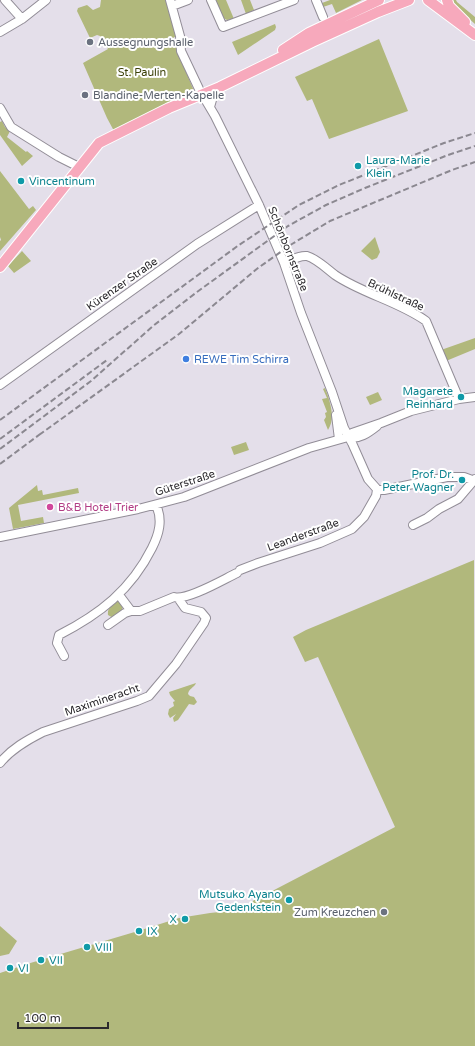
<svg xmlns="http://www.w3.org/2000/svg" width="475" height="1046" font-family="'Varela Round',sans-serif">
  <rect width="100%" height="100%" fill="#e4dfea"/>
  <path fill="#b1b87c" d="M101,0H166L176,36L173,38V41L194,91L114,131L107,118L83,63L108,49L100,36L97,35L90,38L77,11L78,8L87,5L93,10L100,7Z
    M214,0H226L234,19L227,20L221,17Z
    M241,0H250L254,10L246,14Z
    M330,0H362L336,13L332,4L323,7L322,3Z
    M451,0H456L457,2L475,17V24L457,8Z
    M275,24L276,27L275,30L238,55L232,42Z
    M379,39L408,111L329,139L312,99L307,101L295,77Z
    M2,121L5,127L10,131L7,137L26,152L27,151L33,156L22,166L0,135V122Z
    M0,171L29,209L33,206L36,210L0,251V241L1,240L0,237Z
    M375,237L380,252L377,258L372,260L361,251Z
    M22,251L31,261L14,273L8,266Z
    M475,338V349L446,361L441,350Z
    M325,388C330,401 336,418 328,430L324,420L326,417L325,413L327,412L322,399L327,398L323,389Z
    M378,392L382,400L370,405L366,397Z
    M246,442L249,450L234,455L231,447Z
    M37,485L38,491L42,490L43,495L78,488L79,493L18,505L21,521L43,517L44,523L13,529L9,508Z
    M474,560L475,1046H0V973L27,964L138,931L179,918L210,913L248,909L249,903L395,827L318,657L305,662L293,637L306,630Z
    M117,601H119C123,605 123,608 121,613L113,618L108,615C107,608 112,605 117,601Z
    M196,683C194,688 189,688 188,694L190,696L194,697L197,702L194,705L189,704L178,720L174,722L173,718L176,714L170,718L168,714L169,709L174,706L173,702L175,701L170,695L169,692Z
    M0,926L17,941L9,954L0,956Z"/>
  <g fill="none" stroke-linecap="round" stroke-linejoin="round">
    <g stroke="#928d97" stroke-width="10">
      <path id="minor" d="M5,0L22,19
        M170,0L180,36L181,51L199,89L215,116L259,205L284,263L301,313L332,392L344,428L352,443L368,479L376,488L377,490H384L447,477H464L475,481
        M211,0L223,27L294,0
        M316,0L323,17
        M172,6L188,0
        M0,32L22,19L46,0
        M210,107L214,93L220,87
        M0,108L11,127L59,157L79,167
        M284,263C291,260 299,255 307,256C317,259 327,269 335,275C363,294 398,301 426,321L459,399
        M0,385L197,244L259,205
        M336,415L339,439
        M348,437C359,440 368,433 377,426
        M413,525L427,518L439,509L458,499L475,479
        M0,537L138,509L184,497L309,448L348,437L352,433L381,423L411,411L459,399L475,397
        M240,570L258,563L320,543L352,529L364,517L376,496L377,490
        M131,611H140L174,597C187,601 224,579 237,573
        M108,625L125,613L131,611L119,595
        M64,656L57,643L59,635C100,614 131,590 152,548C159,534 163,520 156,505
        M0,763C11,749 27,740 43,732L137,701L149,696L176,664L204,623L206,618L201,612L185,608L178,598"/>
    </g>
    <g stroke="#fff" stroke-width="12">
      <path id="major" d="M428,0L475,35
        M447,0L449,6L465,22
        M283,50L309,33L379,0
        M0,267L99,143L169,108L220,87L312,42L378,12L409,0"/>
    </g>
    <use href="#minor" stroke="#fff" stroke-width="8"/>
    <use href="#major" stroke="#f7a9bc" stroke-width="10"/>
    <path stroke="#8b8890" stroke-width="2" stroke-dasharray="6 3" stroke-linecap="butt" d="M0,420L239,245L299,205L339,185L444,143L475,133
      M39,435L179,334L258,268L292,244L330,221L452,170L475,162
      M0,439L107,360
      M0,449L91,381L153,326L197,292L288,226L326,205L365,188L448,155L475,146
      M0,464L43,432"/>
  </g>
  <g fill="#6b7280" stroke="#fff" stroke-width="1.5">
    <circle cx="90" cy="42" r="4"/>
    <circle cx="85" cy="95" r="4"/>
    <circle cx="384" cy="912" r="4"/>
  </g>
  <g fill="#0f9aa8" stroke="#fff" stroke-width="1.5">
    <circle cx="358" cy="166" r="4"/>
    <circle cx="21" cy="181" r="4"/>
    <circle cx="461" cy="397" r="4"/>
    <circle cx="462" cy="480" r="4"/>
    <circle cx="289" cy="900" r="4"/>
    <circle cx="185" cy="919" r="4"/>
    <circle cx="139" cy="931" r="4"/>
    <circle cx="87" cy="947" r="4"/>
    <circle cx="41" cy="960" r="4"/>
    <circle cx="10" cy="968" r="4"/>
  </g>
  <circle fill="#3f7fe0" stroke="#fff" stroke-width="1.5" cx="186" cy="359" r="4"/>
  <circle fill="#d1479c" stroke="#fff" stroke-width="1.5" cx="50" cy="507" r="4"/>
  <g text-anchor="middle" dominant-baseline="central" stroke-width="4" stroke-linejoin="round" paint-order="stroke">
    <g font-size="11" fill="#5b616d" stroke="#fff" text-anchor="start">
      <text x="98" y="42">Aussegnungshalle</text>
      <text x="93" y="95">Blandine-Merten-Kapelle</text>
      <text x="376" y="912" text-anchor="end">Zum Kreuzchen</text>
    </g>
    <g font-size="11" fill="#3b4007" stroke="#fff">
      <text x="142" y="72">St. Paulin</text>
    </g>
    <g font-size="11" fill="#0d838f" stroke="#fff" text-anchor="start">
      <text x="366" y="160">Laura-Marie<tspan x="366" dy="13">Klein</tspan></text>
      <text x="29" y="181">Vincentinum</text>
      <text x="453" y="391" text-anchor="end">Magarete<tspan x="453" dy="13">Reinhard</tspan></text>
      <text x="454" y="474" text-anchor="end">Prof. Dr.<tspan x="454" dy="13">Peter Wagner</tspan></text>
      <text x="281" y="894" text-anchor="end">Mutsuko Ayano<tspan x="281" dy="13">Gedenkstein</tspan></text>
      <text x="177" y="919" text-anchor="end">X</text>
      <text x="147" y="931">IX</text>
      <text x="95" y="947">VIII</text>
      <text x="49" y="960">VII</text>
      <text x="18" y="968">VI</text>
    </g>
    <g font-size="11" fill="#2b292d" stroke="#fff">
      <text transform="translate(288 249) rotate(68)">Schönbornstraße</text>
      <text transform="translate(122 284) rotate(-35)">Kürenzer Straße</text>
      <text transform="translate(396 295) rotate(25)">Brühlstraße</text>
      <text transform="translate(185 483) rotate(-18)">Güterstraße</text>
      <text transform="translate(303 535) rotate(-20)">Leanderstraße</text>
      <text transform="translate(102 700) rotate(-19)">Maximineracht</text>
    </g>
    <g font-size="11" fill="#366cbe" stroke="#fff" text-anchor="start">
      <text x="194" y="359">REWE Tim Schirra</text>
    </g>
    <g font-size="11" fill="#b23c85" stroke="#fff" text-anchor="start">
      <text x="58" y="507">B&amp;B Hotel Trier</text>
    </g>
  </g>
  <path d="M18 1022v6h90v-6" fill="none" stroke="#2b292d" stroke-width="2"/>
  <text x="24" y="1022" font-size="12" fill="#2b292d" stroke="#ffffff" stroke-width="3" paint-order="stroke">100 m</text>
</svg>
